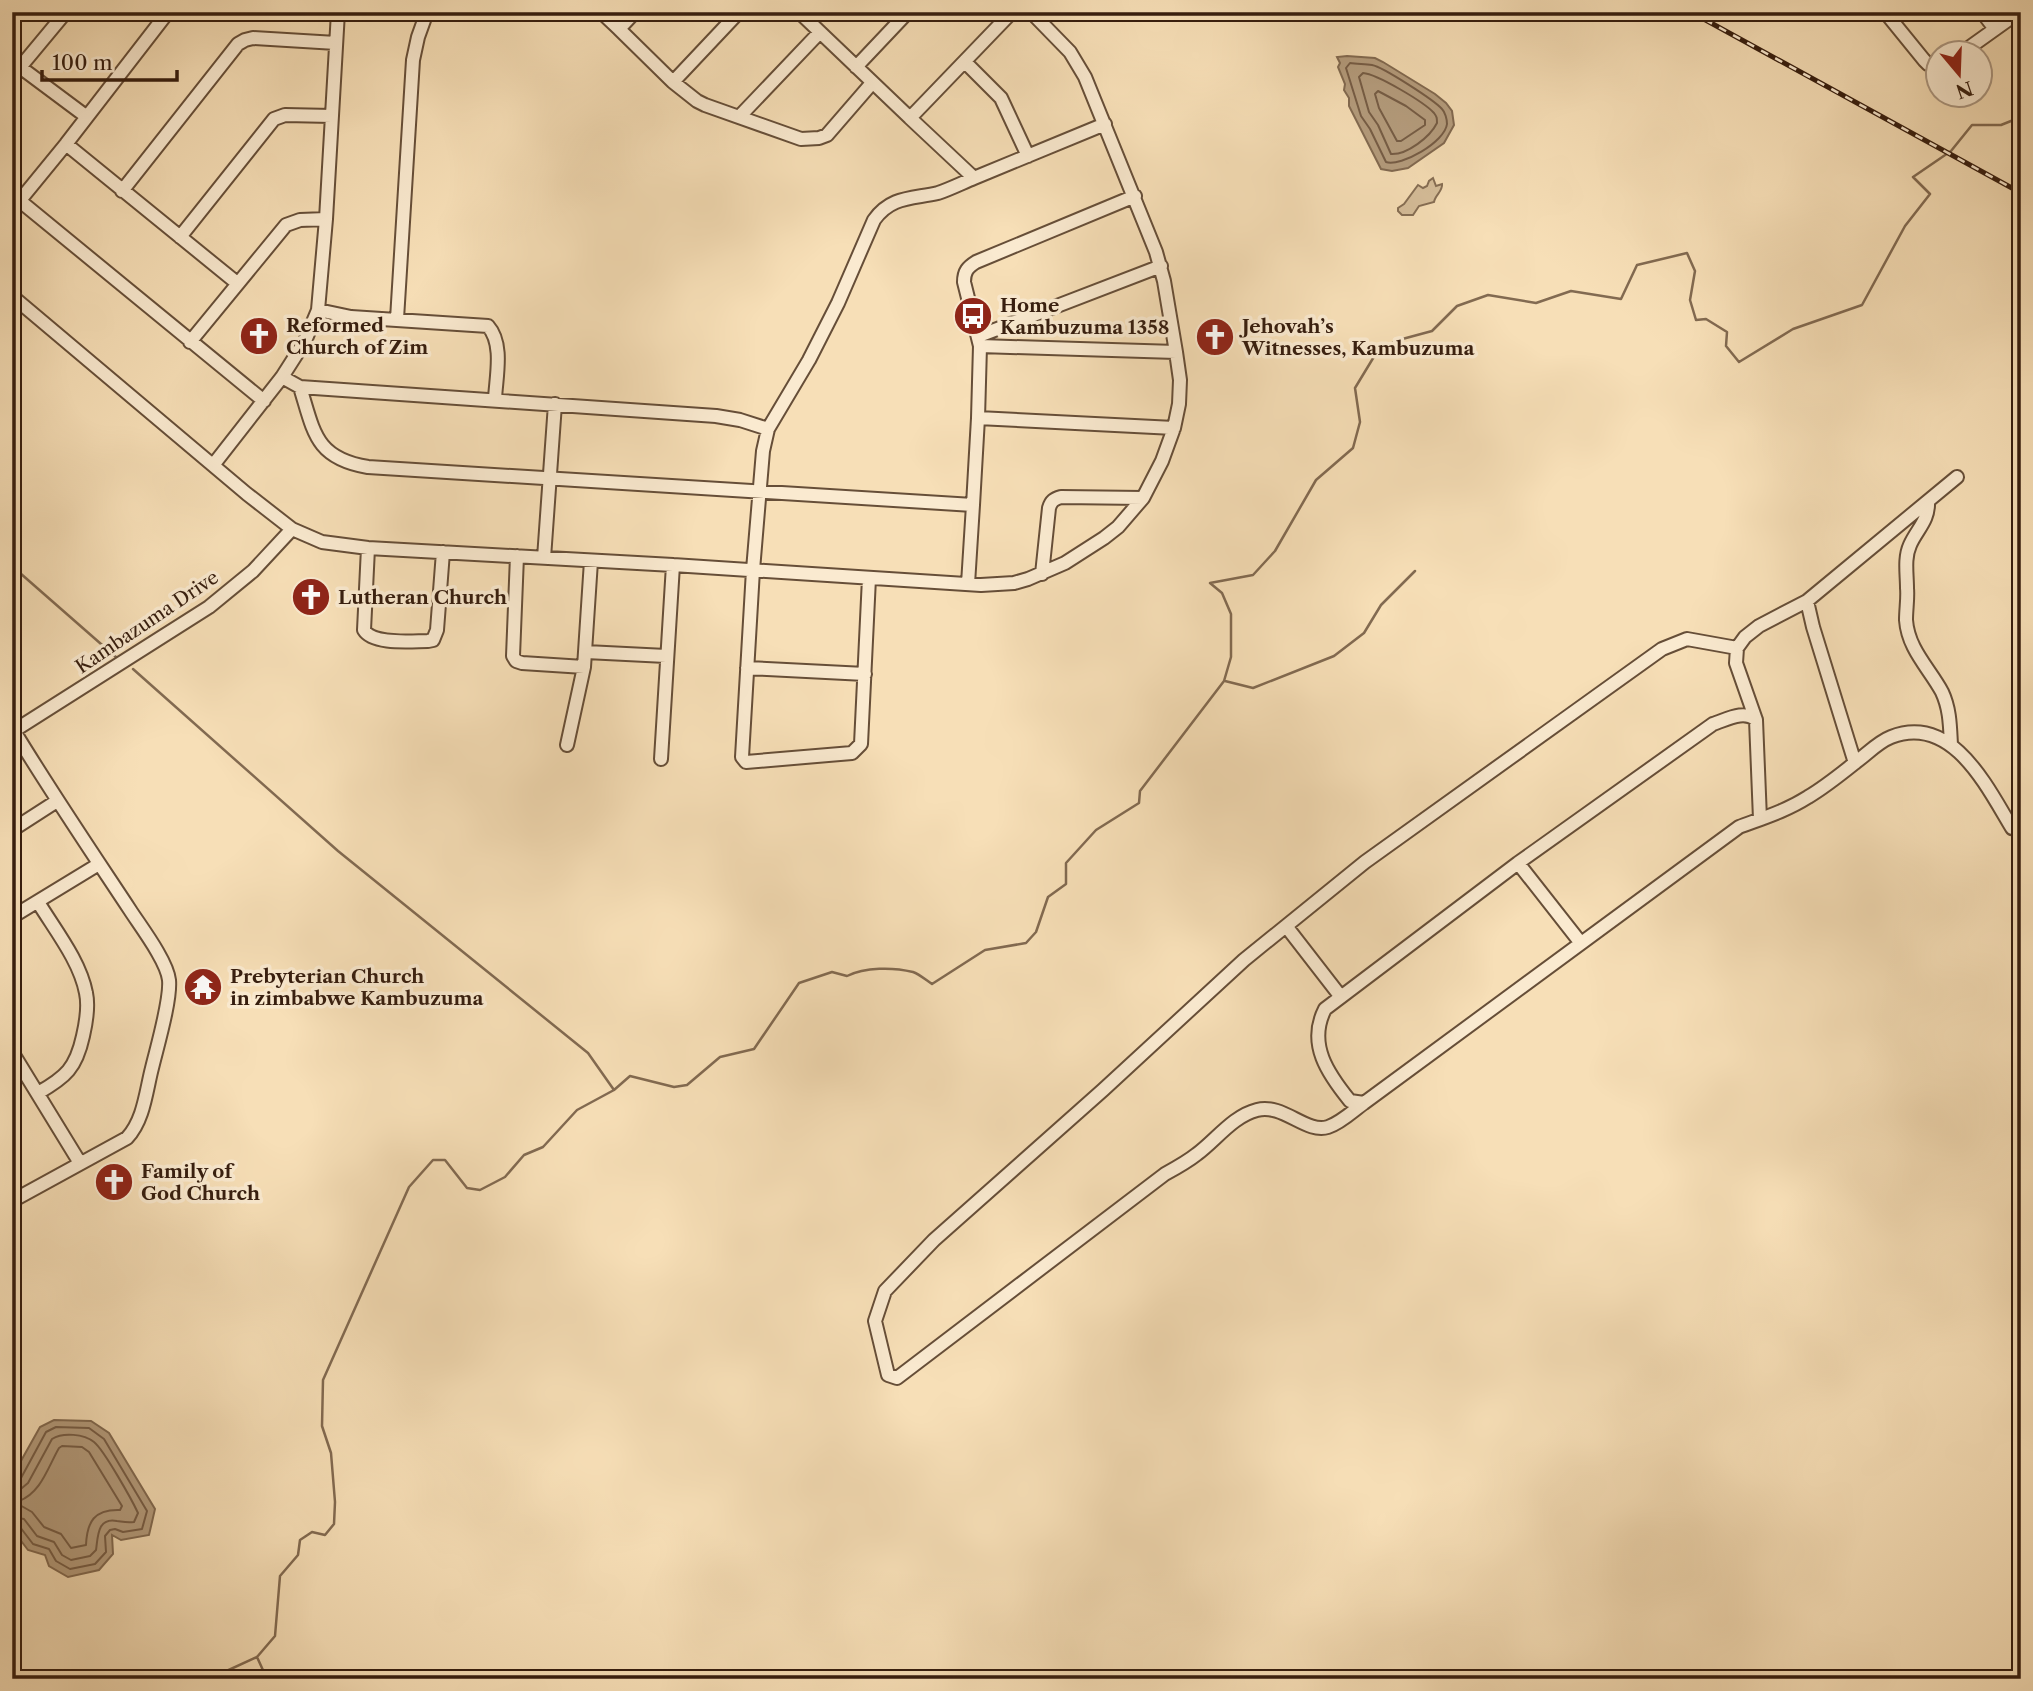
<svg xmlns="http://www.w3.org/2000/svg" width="2033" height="1691" font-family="'Libre Caslon Text',serif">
  <rect width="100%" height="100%" fill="#f7dfb7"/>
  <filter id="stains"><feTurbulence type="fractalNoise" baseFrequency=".00286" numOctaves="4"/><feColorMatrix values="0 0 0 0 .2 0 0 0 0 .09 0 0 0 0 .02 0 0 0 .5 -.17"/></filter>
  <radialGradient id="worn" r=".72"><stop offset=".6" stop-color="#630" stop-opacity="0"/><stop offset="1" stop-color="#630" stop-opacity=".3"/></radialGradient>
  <path fill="#d6be9a" stroke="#866e54" stroke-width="2" d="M1433,178L1436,186L1442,184C1443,191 1435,195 1434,202L1419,206L1413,215H1402L1398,211V208L1404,204L1418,185L1423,188L1427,186L1429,181Z"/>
  <path fill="#b59d7e" stroke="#826a51" stroke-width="2" d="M1347,56L1375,58L1383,62L1435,94L1446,103L1452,111L1454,125L1444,143L1408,168L1392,171L1381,169L1349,106V98L1344,90L1345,84L1338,67L1340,63L1337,57Z
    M54,1420L91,1421L109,1433L155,1509L149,1535L121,1540L112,1535L113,1554L99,1570L68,1577L49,1566L45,1555L28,1550L12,1529V1485L17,1468L40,1427Z"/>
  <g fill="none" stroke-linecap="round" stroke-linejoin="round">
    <path stroke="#765d46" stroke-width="2" d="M1350,63C1357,64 1365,64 1372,65C1383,67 1434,100 1442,109C1445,112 1447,119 1447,124C1445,142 1401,167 1386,162L1370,129L1361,116L1346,68Z
      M1363,73C1377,74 1424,102 1434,113C1437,117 1437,118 1437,123C1430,137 1407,155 1391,154L1378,125L1369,112L1359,77Z
      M1378,91L1406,106L1425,120V125L1401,141H1397L1379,108L1375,94Z
      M62,1446L82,1447L89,1452L122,1506L120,1510C94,1509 87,1522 86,1545L71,1548L61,1534L44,1527L32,1512L18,1504L19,1501C41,1493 48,1467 59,1448Z
      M12,1481L21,1478L46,1432L56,1427L89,1428L104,1439L147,1511L142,1529L123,1532L115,1529L110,1530L105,1536L106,1552L95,1564L70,1569L56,1561L49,1549L33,1544L20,1527L12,1525
      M12,1490L22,1488L28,1483L52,1439C63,1432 84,1434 94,1442C104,1450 132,1500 138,1513L134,1522C127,1523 124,1522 117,1521C97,1517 98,1537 96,1550L90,1556L71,1560L62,1555L54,1542L37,1536L24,1519L12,1517"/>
    <path stroke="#826a51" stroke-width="2.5" d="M12,566L117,658
      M133,669L338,851L588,1053L614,1090
      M1225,681L1253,688L1334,656L1364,633L1381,605L1415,571
      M257,1657L267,1679
      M209,1679L257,1657L275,1636L280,1576L298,1555L300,1540L312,1532L325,1535L334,1524L335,1502L331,1453L322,1426L323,1380L409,1187L433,1160H445L467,1188L480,1190L505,1177L524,1155L543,1147L577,1110L614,1090L630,1076L674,1087L687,1085L720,1057L754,1049L799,983L832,972L847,976C865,967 893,967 913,972C919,974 926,980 932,984L985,950L1026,943L1036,932L1048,897L1066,884V863L1096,830L1139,803L1140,791L1224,681L1231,657V614L1222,593L1210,583L1253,575L1275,551L1316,480L1353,448L1360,422L1355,388L1375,355L1395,341L1432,331L1457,306L1488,295L1536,303L1571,291L1621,299L1637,265L1687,253L1695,271L1690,300L1696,320L1706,319L1727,332L1726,346L1739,362L1793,329L1862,305L1905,226L1930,194L1913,177L1951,151L1972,125H2001L2021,117"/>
    <g stroke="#664e38" stroke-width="16">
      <path id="minor" d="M601,12L619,29
        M635,12L619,29L673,82L697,101L705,105L801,139L819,138L827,135L872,83
        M799,12L910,118L1012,12
        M1885,12L1924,60L1928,64L1938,67
        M1982,12L1995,29
        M1963,52L2019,12
        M965,62L1001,98L1028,156
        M20,67L87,117
        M856,67L908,12
        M12,77L66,12
        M673,82L739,12
        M739,117L820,32
        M910,118L974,178L1105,124
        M66,144L237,283
        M122,191L238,44L245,40L253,38L336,43
        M1135,196L976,262C968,267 964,271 964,282L980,346L978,418L1174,428
        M20,201L264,401
        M12,210L66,144L168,12
        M180,237L274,119L285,115L332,116
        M12,296L247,494L292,529L322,542L368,548L673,565L981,585L1014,583L1028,579L1065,563L1104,538L1118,527L1143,498L1162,461L1174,428L1179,404L1180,380L1176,352L1164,281L1156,252L1085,77L1070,52L1031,12
        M318,310L351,317L488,326C504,344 496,377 495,399
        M397,319L413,60L418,37L427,12
        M979,336L1161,266
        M190,342L286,225L300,220L326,219
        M980,346L1176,352
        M282,377L300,387L716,416L740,420L768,429L763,451L753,570L742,757L746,762L852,753L861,744L869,578
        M300,387C314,432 315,458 368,467L973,505L978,418
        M768,429L809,360L838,303L874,220C891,196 912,199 938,193C950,189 962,183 974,178
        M214,464L282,377L305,341L318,310L326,219L338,12
        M1928,501C1929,521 1917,529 1910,545C1904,558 1907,574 1907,588C1908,598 1906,609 1906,620C1908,649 1929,668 1942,692C1950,709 1950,726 1951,745
        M368,548L364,630C373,645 411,641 428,641L433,640L437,630L443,552
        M517,556L513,656L516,661L522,663L584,667
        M544,558L555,404
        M1042,574L1049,508C1051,501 1054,499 1061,497L1143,498
        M968,584L973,505
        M1737,648L1687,639L1662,649L1365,862L1244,960L1103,1090L934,1240L885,1291L875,1321L888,1375L897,1378L1165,1174C1176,1168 1187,1162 1197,1154C1216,1140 1233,1116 1257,1110C1283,1103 1306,1134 1328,1127C1341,1123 1354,1110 1364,1103L1739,827C1763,818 1786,811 1808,797C1825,787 1841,774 1856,762C1867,754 1878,742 1891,737C1952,713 1987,787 2012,828L2021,825
        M586,652L666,656
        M747,668L865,674
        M1756,720L1736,663L1737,648L1745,637L1759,626L1807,601
        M12,732L209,607L253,571L292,529
        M567,745L584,667L591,561
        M661,759L673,565
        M1855,763L1813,627L1807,601L1957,477
        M12,830L57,801
        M1518,863L1580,942
        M12,917L99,864
        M1286,926L1341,997
        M12,1052L80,1163
        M38,1093C66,1077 76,1068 83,1036C86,1023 89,1007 86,993C80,961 55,930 38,902
        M1364,1103L1350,1101C1328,1074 1307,1044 1325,1009L1518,863L1713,724C1726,720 1744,709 1756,720L1760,819
        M12,1201L127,1138C144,1120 146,1091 152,1068C157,1047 171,1000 169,980C167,961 141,927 130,910C91,851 51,792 14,731"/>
    </g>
    <use href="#minor" stroke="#faead0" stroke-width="12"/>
    <g stroke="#361d0e" stroke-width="5">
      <path id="rail" d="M1691,12L2021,193"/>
    </g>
    <use href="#rail" stroke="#faead0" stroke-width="2.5" stroke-dasharray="8" stroke-linecap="butt"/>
  </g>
  <defs>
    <g id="bus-disc" transform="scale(2.0125)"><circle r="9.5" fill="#8f2418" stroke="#faead0"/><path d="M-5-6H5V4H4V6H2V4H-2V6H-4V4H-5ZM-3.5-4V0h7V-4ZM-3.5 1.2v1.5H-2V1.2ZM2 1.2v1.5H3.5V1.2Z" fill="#fff"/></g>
    <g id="church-disc" transform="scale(2.0125)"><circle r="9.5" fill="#8f2418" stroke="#faead0"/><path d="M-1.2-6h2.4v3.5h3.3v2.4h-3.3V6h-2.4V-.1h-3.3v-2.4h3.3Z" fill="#fff"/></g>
    <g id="temple-disc" transform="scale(2.0125)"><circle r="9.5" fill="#8f2418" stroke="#faead0"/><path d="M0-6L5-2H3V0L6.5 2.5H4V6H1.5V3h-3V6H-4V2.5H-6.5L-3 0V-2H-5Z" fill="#fff"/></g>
  </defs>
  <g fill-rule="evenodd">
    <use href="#bus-disc" x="973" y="316"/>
    <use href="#church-disc" x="259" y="336"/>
    <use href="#church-disc" x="1215" y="337"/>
    <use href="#church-disc" x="311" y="597"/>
    <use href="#temple-disc" x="203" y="987"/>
    <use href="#church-disc" x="114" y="1182"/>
  </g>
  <g text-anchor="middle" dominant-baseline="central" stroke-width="7" stroke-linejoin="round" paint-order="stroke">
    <g font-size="19" font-weight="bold" fill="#361d0e" stroke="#faead0" text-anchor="start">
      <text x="1000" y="305">Home<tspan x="1000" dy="22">Kambuzuma 1358</tspan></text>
      <text x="286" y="325">Reformed<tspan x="286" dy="22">Church of Zim</tspan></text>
      <text x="1242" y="326">Jehovah’s<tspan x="1242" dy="22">Witnesses, Kambuzuma</tspan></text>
      <text x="338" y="597">Lutheran Church</text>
      <text x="230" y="976">Prebyterian Church<tspan x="230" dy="22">in zimbabwe Kambuzuma</tspan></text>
      <text x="141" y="1171">Family of<tspan x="141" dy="22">God Church</tspan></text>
    </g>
    <g font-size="19" fill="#361d0e" stroke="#faead0">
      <text transform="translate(147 622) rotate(-34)">Kambazuma Drive</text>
    </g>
  </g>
  <rect width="2033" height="1691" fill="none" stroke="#f7dfb7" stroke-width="42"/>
  <rect x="14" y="14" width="2005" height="1663" fill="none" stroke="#361d0e" stroke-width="3.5"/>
  <rect x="21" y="21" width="1991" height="1649" fill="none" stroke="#361d0e" stroke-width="2"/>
  <g transform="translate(1959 74) rotate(161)"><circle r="33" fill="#faead0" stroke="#ac9882" stroke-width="2"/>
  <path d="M0-5L12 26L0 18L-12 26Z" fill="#8f2418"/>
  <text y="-10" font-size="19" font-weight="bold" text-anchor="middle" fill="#361d0e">N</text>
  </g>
  <path d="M42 70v10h135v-10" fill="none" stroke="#361d0e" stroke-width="3.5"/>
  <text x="52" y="70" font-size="21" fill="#361d0e" stroke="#faead0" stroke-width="5" paint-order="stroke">100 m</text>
  <rect width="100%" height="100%" filter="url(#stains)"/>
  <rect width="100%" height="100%" fill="url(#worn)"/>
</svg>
